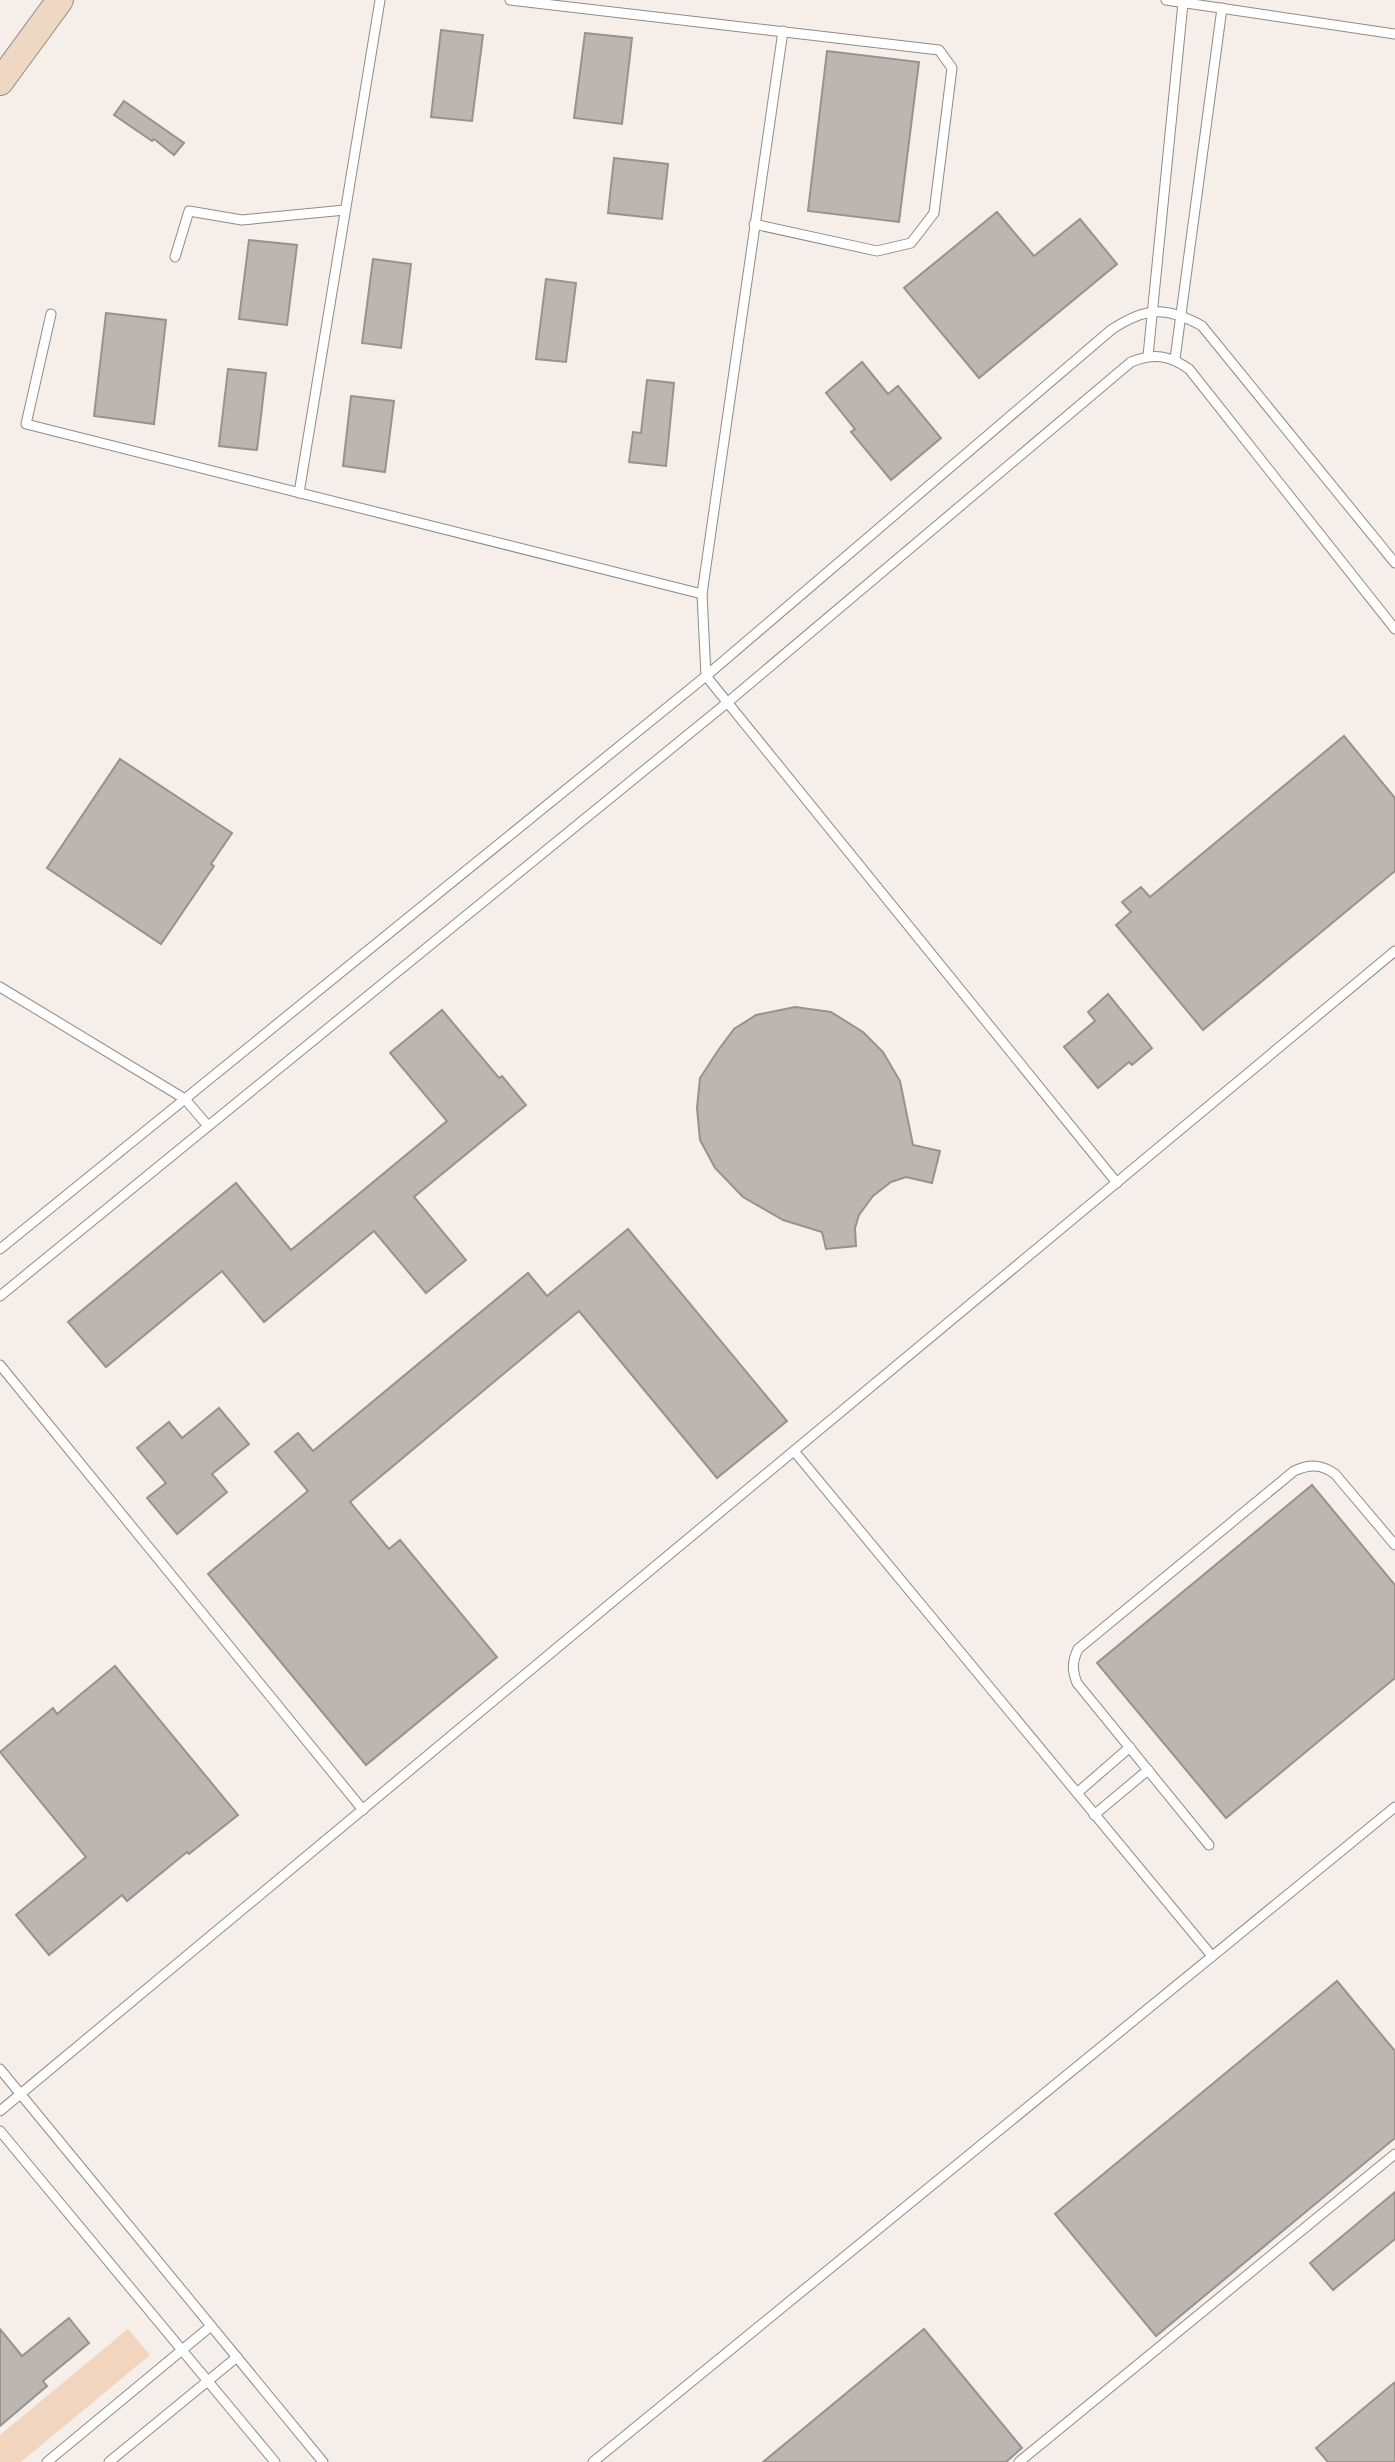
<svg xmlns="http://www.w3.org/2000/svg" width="1395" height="2462" viewBox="0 0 1395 2462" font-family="Mulish,sans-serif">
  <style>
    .green { fill: #f1d5be }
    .building { fill: #bcb5b0; stroke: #98928d; stroke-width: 2 }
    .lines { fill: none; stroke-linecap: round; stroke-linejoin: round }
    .lane-casing { stroke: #918b86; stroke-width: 11 }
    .secondary-casing { stroke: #918b86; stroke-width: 28 }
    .lane { stroke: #fff; stroke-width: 9 }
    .secondary { stroke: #eed8c4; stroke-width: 26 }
  </style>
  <rect width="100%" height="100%" fill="#f5eee9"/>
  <!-- green -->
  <path class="green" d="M 128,2329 L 150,2355 L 21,2462 L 0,2462 L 0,2435 Z"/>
  <!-- building -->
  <g class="building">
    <path d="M 441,30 L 483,35 L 472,121 L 431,117 Z"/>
    <path d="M 585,33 L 632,38 L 622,124 L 574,118 Z"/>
    <path d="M 827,51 L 919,62 L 899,222 L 808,211 Z"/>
    <path d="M 124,101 L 184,143 L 174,155 L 154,139 L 152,141 L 114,115 Z"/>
    <path d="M 614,158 L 668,164 L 662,219 L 608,213 Z"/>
    <path d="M 997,212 L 1034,256 L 1080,219 L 1117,264 L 979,378 L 904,288 Z"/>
    <path d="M 249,240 L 297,245 L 287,325 L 239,319 Z"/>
    <path d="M 373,259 L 411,264 L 401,348 L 362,343 Z"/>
    <path d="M 546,279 L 576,283 L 566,362 L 536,359 Z"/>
    <path d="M 106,313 L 166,320 L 154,424 L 94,416 Z"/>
    <path d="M 862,362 L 888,394 L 898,386 L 941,438 L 891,480 L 851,432 L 855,429 L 826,393 Z"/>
    <path d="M 228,369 L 266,373 L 257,450 L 219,446 Z"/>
    <path d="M 647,380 L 674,383 L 666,466 L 629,462 L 633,432 L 641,433 Z"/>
    <path d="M 351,396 L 394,401 L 385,472 L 343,466 Z"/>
    <path d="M 1344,736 L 1395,798 L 1395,871 L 1203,1030 L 1116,925 L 1131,912 L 1122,902 L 1141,887 L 1150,897 Z"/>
    <path d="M 120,759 L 232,833 L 211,864 L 214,866 L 161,944 L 47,868 Z"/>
    <path d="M 1108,994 L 1152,1048 L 1132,1065 L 1129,1062 L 1098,1088 L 1064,1047 L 1095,1021 L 1088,1012 Z"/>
    <path d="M 795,1007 L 831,1012 L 863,1032 L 883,1052 L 900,1081 L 913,1145 L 940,1151 L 932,1183 L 906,1177 L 891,1182 L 873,1196 L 859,1215 L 855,1228 L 856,1246 L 826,1249 L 822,1232 L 783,1220 L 743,1197 L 715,1168 L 700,1140 L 697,1108 L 700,1078 L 719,1049 L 734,1029 L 756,1015 Z"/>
    <path d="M 442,1010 L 499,1078 L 502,1076 L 526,1105 L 414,1197 L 466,1260 L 426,1293 L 374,1231 L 264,1322 L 222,1271 L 106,1367 L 68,1322 L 236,1183 L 291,1250 L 447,1121 L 390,1053 Z"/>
    <path d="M 628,1229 L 787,1421 L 717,1478 L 579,1311 L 350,1502 L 389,1549 L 400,1540 L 497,1657 L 366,1765 L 208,1574 L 308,1491 L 275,1452 L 298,1433 L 313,1451 L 528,1273 L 547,1296 Z"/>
    <path d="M 219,1408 L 249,1444 L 212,1474 L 227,1492 L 177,1534 L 147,1498 L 166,1483 L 137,1448 L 169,1422 L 182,1438 Z"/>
    <path d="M 1312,1485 L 1395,1585 L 1395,1678 L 1226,1818 L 1097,1663 Z"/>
    <path d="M 115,1666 L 238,1815 L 189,1854 L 187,1852 L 127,1901 L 122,1895 L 49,1955 L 16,1915 L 86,1857 L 0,1752 L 53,1708 L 57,1714 Z"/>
    <path d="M 1337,1981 L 1395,2051 L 1395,2138 L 1156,2336 L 1055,2214 Z"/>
    <path d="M 1395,2192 L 1395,2239 L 1333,2290 L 1310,2263 Z"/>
    <path d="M 69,2318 L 89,2343 L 43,2381 L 47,2386 L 0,2426 L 0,2329 L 22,2356 Z"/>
    <path d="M 924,2329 L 1022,2448 L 1006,2462 L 763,2462 Z"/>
    <path d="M 1395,2382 L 1395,2462 L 1328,2462 L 1316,2448 Z"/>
  </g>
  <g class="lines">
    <defs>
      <g id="lane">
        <path d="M 510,0 L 939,50 L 952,68 L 934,213 L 911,243 L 877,251 L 754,224"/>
        <path d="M 1166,0 L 1395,34"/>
        <path d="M 783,31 L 702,594 L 706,676 L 1117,1183"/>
        <path d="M 175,257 L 189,211 L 242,220 L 345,210"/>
        <path d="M 51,314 L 26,424 L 702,594"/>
        <path d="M 1148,356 L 1183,3"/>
        <path d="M 1175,359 L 1222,8"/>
        <path d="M 299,493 L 380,0"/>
        <path d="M 0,987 L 185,1099 L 208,1126"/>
        <path d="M 0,1249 L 706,676 L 1111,330 C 1145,307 1166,306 1202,326 L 1395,563"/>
        <path d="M 0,1296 L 728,702 L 1131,362 C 1154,353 1169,355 1189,369 L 1395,629"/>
        <path d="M 0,1365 L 363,1810"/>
        <path d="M 794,1451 L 1212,1956"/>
        <path d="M 1077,1793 L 1130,1747"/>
        <path d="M 1094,1815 L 1148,1770"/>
        <path d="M 1209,1845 L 1077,1683 C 1072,1670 1072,1662 1078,1649 L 1294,1471 C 1310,1464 1321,1464 1335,1474 L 1395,1545"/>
        <path d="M 0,2069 L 323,2462"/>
        <path d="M 0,2111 L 1395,951"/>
        <path d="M 0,2131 L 275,2462"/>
        <path d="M 47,2462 L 211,2326"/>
        <path d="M 109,2462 L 237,2357"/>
        <path d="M 593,2462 L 1395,1807"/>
        <path d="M 1019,2462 L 1395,2154"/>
      </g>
      <path id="secondary" d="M 0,82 L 60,0"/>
    </defs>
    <!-- lane casing -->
    <use href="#lane" class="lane-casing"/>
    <!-- secondary casing -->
    <use href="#secondary" class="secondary-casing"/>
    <!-- lane -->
    <use href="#lane" class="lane"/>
    <!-- secondary -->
    <use href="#secondary" class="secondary"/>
  </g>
</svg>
